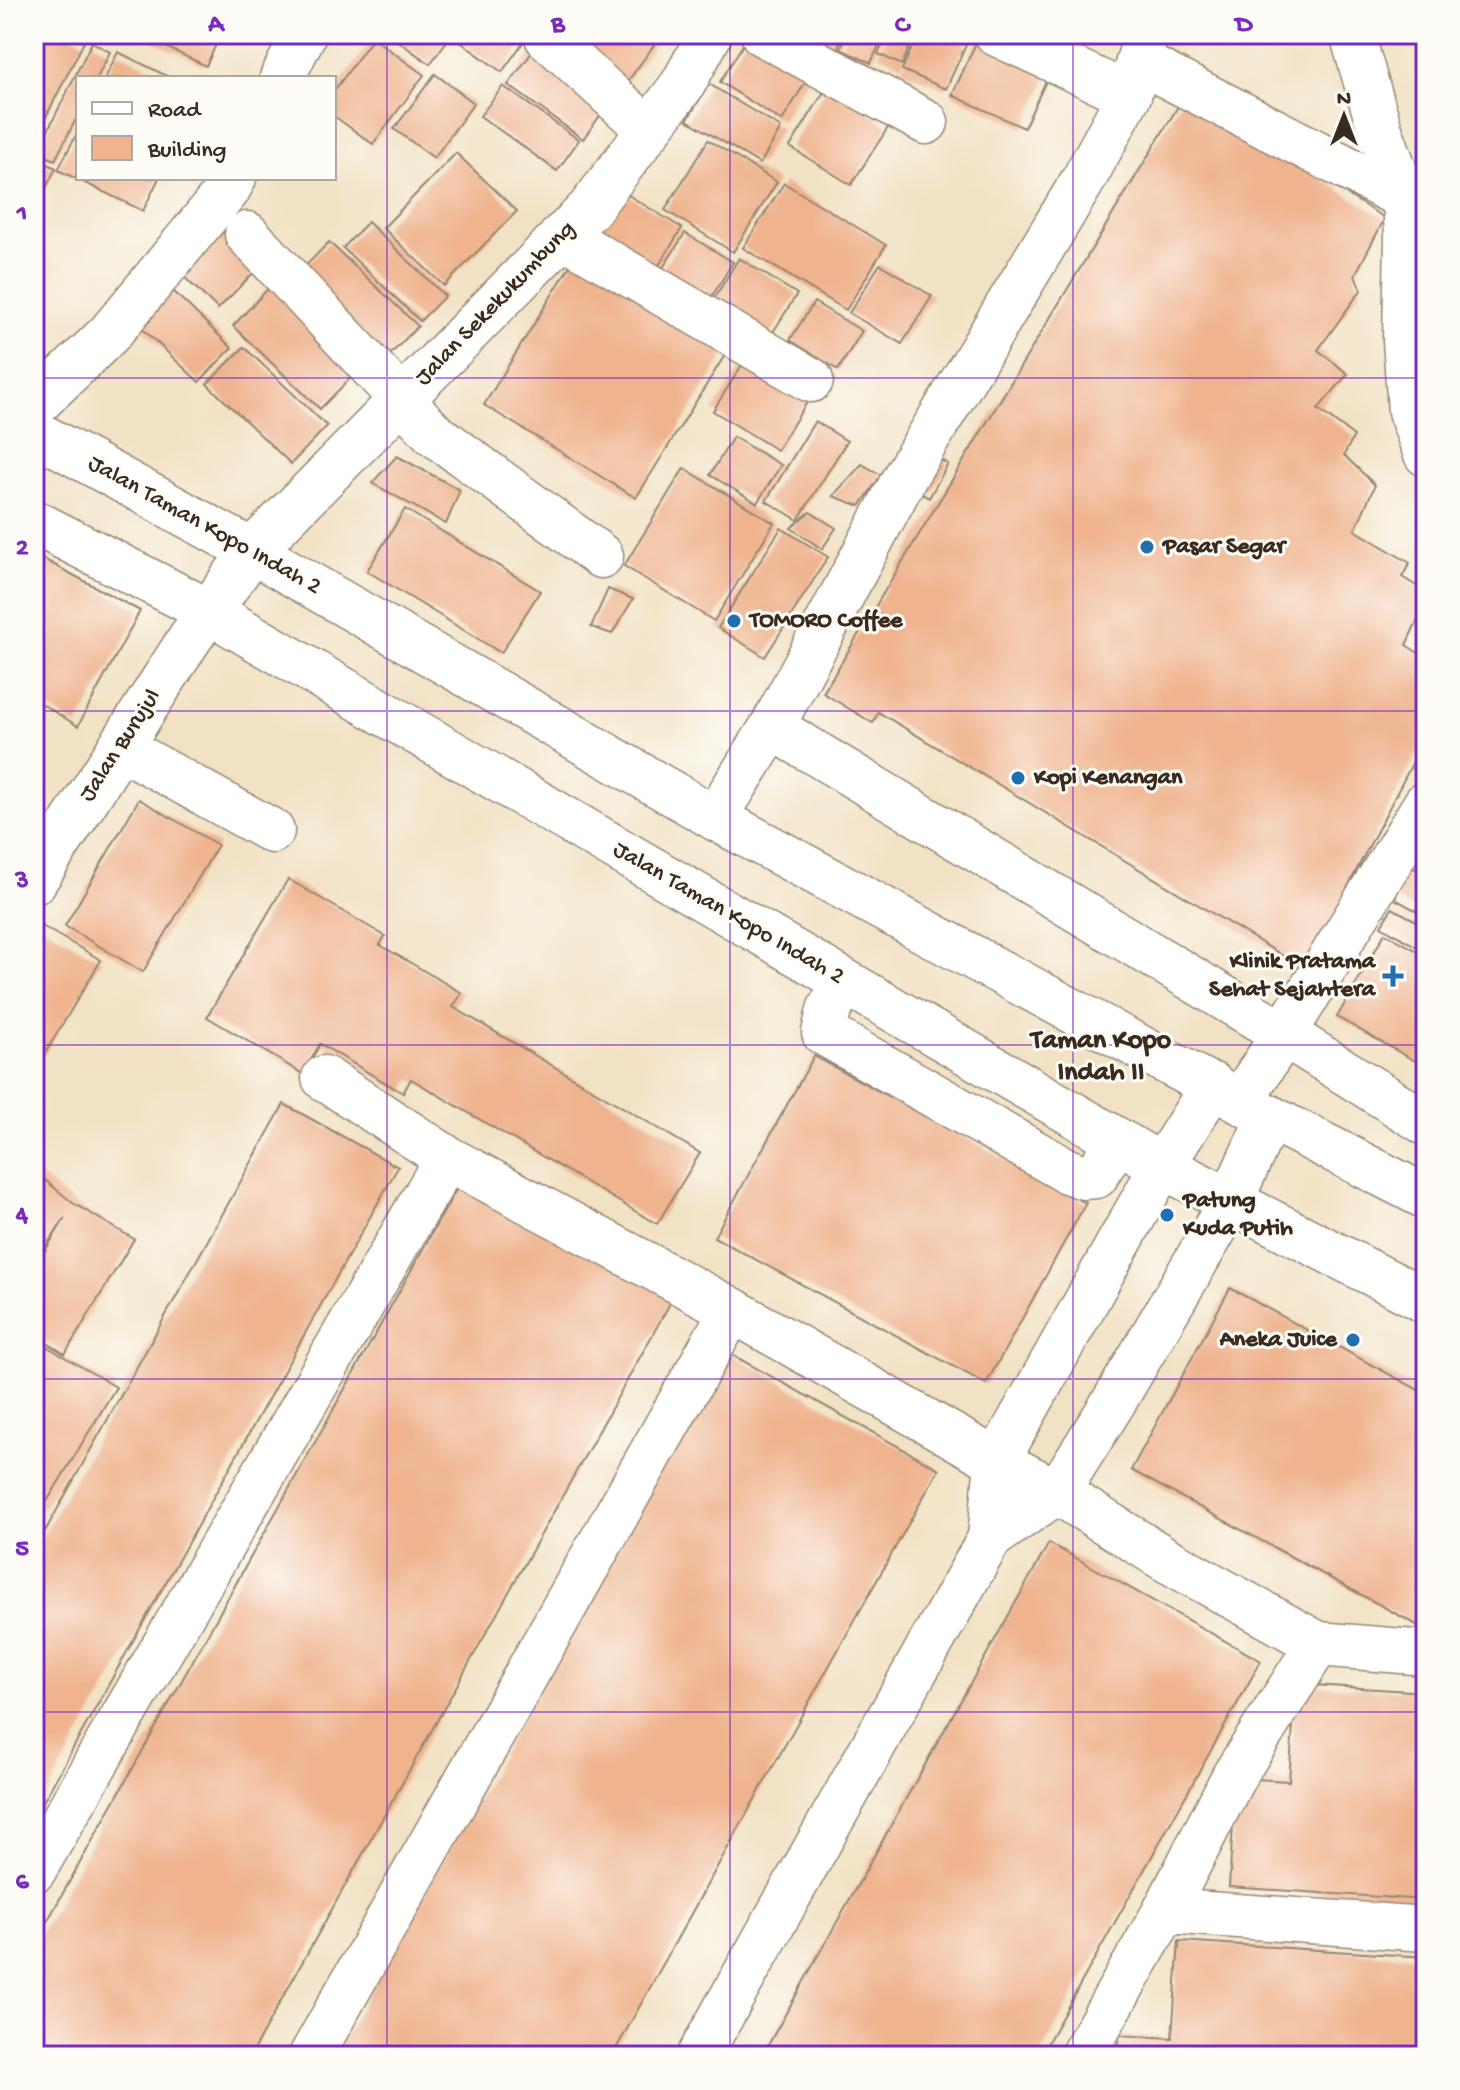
<svg xmlns="http://www.w3.org/2000/svg" width="1460" height="2090" viewBox="0 0 1460 2090" font-family="'Gochi Hand',sans-serif">
  <style>
    .building { fill: #efb38e }
    .lines { fill: none; stroke-linecap: round; stroke-linejoin: round }
    .minor-casing { stroke: #968672; stroke-width: 47 }
    .major-casing { stroke: #968672; stroke-width: 47 }
    .minor { stroke: #fff; stroke-width: 44 }
    .major { stroke: #fff; stroke-width: 44 }
    .grid { fill: none; stroke: #7b2cbf; stroke-width: 2; stroke-opacity: 0.55 }
    .poi-dot { fill: #1f6fb2; stroke: #fdfcf7; stroke-width: 3 }
    .labels { text-anchor: middle; dominant-baseline: central; stroke-width: 6; stroke-linejoin: round; paint-order: stroke }
    .street-label { font-size: 24px; fill: #3b2a1e; stroke: #fdfcf7 }
    .poi-label { font-size: 24px; font-weight: bold; fill: #3b2a1e; stroke: #fdfcf7; text-anchor: start }
    .quarter-label { font-size: 28px; font-weight: bold; fill: #3b2a1e; stroke: #fdfcf7 }
    .neatline { fill: none; stroke: #7b2cbf; stroke-width: 3 }
    .grid-label { font-size: 26px; text-anchor: middle; font-weight: bold; fill: #7b2cbf }
  </style>
  <rect width="100%" height="100%" fill="#fdfcf7"/>
  <filter id="ink" filterUnits="userSpaceOnUse"><feTurbulence type="fractalNoise" baseFrequency=".0125" numOctaves="2"/><feDisplacementMap in="SourceGraphic" scale="16" xChannelSelector="R" yChannelSelector="G"/><feConvolveMatrix kernelMatrix="1 2 1 2 8 2 1 2 1" color-interpolation-filters="sRGB"/></filter>
  <filter id="wash" filterUnits="userSpaceOnUse"><feTurbulence type="fractalNoise" baseFrequency=".006" numOctaves="4" result="noise"/><feDisplacementMap in="SourceGraphic" scale="32" xChannelSelector="R" yChannelSelector="G"/><feGaussianBlur stdDeviation="1.8" result="paint"/><feColorMatrix in="noise" values="0 0 0 0 0 0 0 0 0 0 0 0 0 0 0 0 0 1.4 0 .05"/><feComposite in="paint" operator="in"/></filter>
  <g filter="url(#wash)">
    <rect width="100%" height="100%" fill="#f2e2c5"/>
    <g id="blocks">
      <!-- building -->
      <g class="building">
        <path d="M 43,34 L 69,34 L 84,42 L 34,140 L 34,52 Z"/>
        <path d="M 138,34 L 221,34 L 206,66 Z"/>
        <path d="M 388,34 L 452,34 L 430,64 Z"/>
        <path d="M 464,34 L 529,34 L 502,72 L 459,41 Z"/>
        <path d="M 563,34 L 597,34 L 585,50 Z"/>
        <path d="M 600,34 L 662,34 L 628,81 L 587,52 Z"/>
        <path d="M 799,34 L 844,34 L 836,51 Z"/>
        <path d="M 847,34 L 884,34 L 871,63 L 840,49 Z"/>
        <path d="M 887,34 L 915,34 L 902,65 L 878,54 Z"/>
        <path d="M 918,34 L 971,34 L 946,89 L 902,70 Z"/>
        <path d="M 980,34 L 1053,66 L 1024,128 L 952,95 Z"/>
        <path d="M 1036,34 L 1069,34 L 1061,52 Z"/>
        <path d="M 373,38 L 424,75 L 373,144 L 334,116 L 334,91 Z"/>
        <path d="M 747,38 L 809,76 L 782,121 L 720,82 Z"/>
        <path d="M 92,42 L 110,52 L 97,78 L 78,78 L 78,115 L 55,160 L 37,152 Z"/>
        <path d="M 538,44 L 613,98 L 583,139 L 508,85 Z"/>
        <path d="M 118,52 L 171,78 L 105,78 Z"/>
        <path d="M 435,74 L 474,103 L 434,158 L 394,129 Z"/>
        <path d="M 709,84 L 781,128 L 760,164 L 687,120 Z"/>
        <path d="M 503,86 L 579,140 L 557,171 L 480,116 Z"/>
        <path d="M 827,87 L 889,126 L 851,185 L 790,147 Z"/>
        <path d="M 1185,95 L 1385,218 L 1355,275 L 1361,290 L 1318,350 L 1348,374 L 1318,409 L 1354,436 L 1344,455 L 1375,485 L 1355,530 L 1410,563 L 1402,577 L 1426,592 L 1426,602 L 1406,645 L 1426,658 L 1426,737 L 1305,969 L 878,712 L 873,723 L 823,693 Z"/>
        <path d="M 78,131 L 78,178 L 159,178 L 143,211 L 58,170 Z"/>
        <path d="M 708,140 L 777,182 L 733,252 L 665,210 Z"/>
        <path d="M 456,153 L 517,211 L 444,286 L 383,228 Z"/>
        <path d="M 34,157 L 56,168 L 34,212 Z"/>
        <path d="M 784,183 L 886,245 L 846,310 L 743,248 Z"/>
        <path d="M 615,187 L 682,228 L 650,280 L 584,239 Z"/>
        <path d="M 368,222 L 445,296 L 420,321 L 343,248 Z"/>
        <path d="M 224,231 L 260,266 L 218,309 L 182,275 Z"/>
        <path d="M 685,233 L 733,262 L 704,309 L 656,279 Z"/>
        <path d="M 329,242 L 418,326 L 381,364 L 292,280 Z"/>
        <path d="M 581,248 L 733,342 L 636,498 L 484,405 Z"/>
        <path d="M 739,258 L 797,294 L 770,337 L 712,302 Z"/>
        <path d="M 880,264 L 932,296 L 902,344 L 849,313 Z"/>
        <path d="M 277,279 L 365,363 L 320,409 L 233,326 Z"/>
        <path d="M 169,287 L 232,348 L 199,382 L 135,322 Z"/>
        <path d="M 814,302 L 862,331 L 838,370 L 790,340 Z"/>
        <path d="M 244,347 L 327,426 L 291,464 L 207,384 Z"/>
        <path d="M 750,352 L 814,391 L 777,450 L 713,411 Z"/>
        <path d="M 815,421 L 847,441 L 798,520 L 766,501 Z"/>
        <path d="M 733,437 L 781,465 L 757,503 L 710,475 Z"/>
        <path d="M 930,455 L 948,464 L 929,498 L 910,488 Z"/>
        <path d="M 397,456 L 460,490 L 446,524 L 372,483 Z"/>
        <path d="M 862,464 L 881,475 L 860,506 L 833,496 Z"/>
        <path d="M 684,468 L 774,523 L 714,621 L 624,566 Z"/>
        <path d="M 405,509 L 540,591 L 501,653 L 367,571 Z"/>
        <path d="M 810,512 L 836,528 L 822,549 L 791,528 Z"/>
        <path d="M 781,528 L 828,557 L 765,657 L 718,628 Z"/>
        <path d="M 34,554 L 140,611 L 78,726 L 34,699 Z"/>
        <path d="M 608,589 L 633,599 L 612,634 L 591,627 Z"/>
        <path d="M 139,799 L 218,845 L 143,972 L 65,926 Z"/>
        <path d="M 1408,865 L 1426,875 L 1426,916 L 1395,899 Z"/>
        <path d="M 288,879 L 385,936 L 380,945 L 462,993 L 453,1007 L 700,1153 L 657,1224 L 411,1079 L 403,1093 L 320,1044 L 303,1074 L 207,1017 Z"/>
        <path d="M 1392,908 L 1426,926 L 1426,952 L 1381,926 Z"/>
        <path d="M 42,926 L 101,960 L 34,1072 L 34,939 Z"/>
        <path d="M 1385,933 L 1426,956 L 1426,1067 L 1337,1017 Z"/>
        <path d="M 814,1056 L 1086,1203 L 986,1384 L 714,1237 Z"/>
        <path d="M 284,1104 L 398,1167 L 34,1818 L 34,1551 Z"/>
        <path d="M 34,1171 L 73,1203 L 134,1239 L 65,1354 L 34,1335 L 34,1269 L 65,1218 L 34,1263 Z"/>
        <path d="M 466,1172 L 678,1289 L 250,2056 L 34,2056 L 34,1945 Z"/>
        <path d="M 1230,1288 L 1426,1394 L 1426,1630 L 1131,1470 Z"/>
        <path d="M 34,1339 L 116,1387 L 34,1523 L 42,1528 L 34,1541 Z"/>
        <path d="M 727,1352 L 939,1469 L 712,1876 L 612,2056 L 334,2056 Z"/>
        <path d="M 1049,1543 L 1261,1661 L 1062,2017 L 1040,2056 L 762,2056 Z"/>
        <path d="M 1296,1684 L 1426,1692 L 1426,1900 L 1229,1887 L 1236,1778 L 1289,1781 Z"/>
        <path d="M 1179,1941 L 1426,1957 L 1426,2056 L 1118,2056 L 1119,2035 L 1172,2038 Z"/>
      </g>
    </g>
  </g>
  <g filter="url(#ink)">
    <use href="#blocks" fill-opacity="0" stroke="#968672" stroke-width="2"/>
    <g class="lines">
      <defs>
        <g id="minor">
          <path d="M 763,34 L 926,122"/>
          <path d="M 997,34 L 1129,95"/>
          <path d="M 1352,34 L 1380,130 L 1405,198 L 1407,237 L 1405,340 L 1410,411 L 1426,454"/>
          <path d="M 547,37 L 649,130"/>
          <path d="M 1138,61 L 1405,198"/>
          <path d="M 282,78 L 304,34"/>
          <path d="M 247,234 L 433,433 L 601,556"/>
          <path d="M 562,235 L 811,380"/>
          <path d="M 34,406 L 109,334 L 227,191 L 234,178"/>
          <path d="M 772,727 L 1284,1034 L 1240,1101"/>
          <path d="M 120,747 L 272,831"/>
          <path d="M 1426,803 L 1284,1034 L 1426,1123"/>
          <path d="M 715,818 L 772,727 L 906,475 L 1085,177 L 1129,95 L 1146,34"/>
          <path d="M 34,882 L 190,638 L 252,551 L 590,208 L 683,84 L 710,34"/>
          <path d="M 845,982 L 829,1010 L 824,1033 L 1067,1171 L 1084,1177 L 1096,1176 L 1117,1140"/>
          <path d="M 324,1078 L 447,1158 L 732,1310 L 997,1461 L 1057,1492 L 1165,1559 L 1318,1644 L 1426,1653"/>
          <path d="M 990,1538 L 1057,1492 L 1115,1400 L 1230,1203 L 1269,1117"/>
          <path d="M 34,1870 L 447,1158"/>
          <path d="M 1165,1911 L 1426,1929"/>
          <path d="M 311,2056 L 732,1310"/>
          <path d="M 699,2056 L 990,1538 L 997,1461 L 1162,1166 L 1213,1085"/>
          <path d="M 1082,2056 L 1165,1911 L 1234,1776 L 1318,1644"/>
        </g>
        <g id="major">
          <path d="M 34,432 L 252,551 L 715,818 L 1269,1117 L 1426,1197"/>
          <path d="M 34,522 L 210,612 L 1162,1166 L 1426,1301"/>
        </g>
      </defs>
      <!-- minor casing -->
      <use href="#minor" class="minor-casing"/>
      <!-- major casing -->
      <use href="#major" class="major-casing"/>
      <!-- minor -->
      <use href="#minor" class="minor"/>
      <!-- major -->
      <use href="#major" class="major"/>
    </g>
  </g>
  <!-- grid -->
  <path class="grid" d="M 387,34 L 387,2056M 730,34 L 730,2056M 1073,34 L 1073,2056M 34,378 L 1426,378M 34,711 L 1426,711M 34,1045 L 1426,1045M 34,1379 L 1426,1379M 34,1712 L 1426,1712"/>
  <!-- markers -->
  <g class="poi-dot">
    <circle cx="1147" cy="547" r="8"/>
    <circle cx="734" cy="621" r="8"/>
    <circle cx="1018" cy="778" r="8"/>
    <path d="M1389 964h8v8h8v8h-8v8h-8v-8h-8v-8h8z"/>
    <circle cx="1167" cy="1215" r="8"/>
    <circle cx="1353" cy="1340" r="8"/>
  </g>
  <g class="labels">
    <!-- street labels -->
    <g class="street-label">
      <text transform="translate(496 304) rotate(-46)">Jalan Sekekukumbung</text>
      <text transform="translate(204 526) rotate(29)">Jalan Taman Kopo Indah 2</text>
      <text transform="translate(121 746) rotate(-57)">Jalan Burujul</text>
      <text transform="translate(728 914) rotate(30)">Jalan Taman Kopo Indah 2</text>
    </g>
    <!-- poi labels -->
    <g class="poi-label">
      <text x="1163" y="547">Pasar Segar</text>
      <text x="750" y="621">TOMORO Coffee</text>
      <text x="1034" y="778">Kopi Kenangan</text>
      <text x="1375" y="962" text-anchor="end">Klinik Pratama<tspan x="1375" dy="28">Sehat Sejahtera</tspan></text>
      <text x="1183" y="1201">Patung<tspan x="1183" dy="28">Kuda Putih</tspan></text>
      <text x="1337" y="1340" text-anchor="end">Aneka Juice</text>
    </g>
    <!-- quarter labels -->
    <g class="quarter-label">
      <text x="1101" y="1041">Taman Kopo<tspan x="1101" dy="32">Indah II</tspan></text>
    </g>
  </g>
  <!-- margin -->
  <rect width="1460" height="2090" fill="none" stroke="#fdfcf7" stroke-width="88"/>
  <!-- legend -->
  <rect x="76" y="76" width="260" height="104" fill="#fdfcf7" stroke="#afa8a0" stroke-width="2"/>
  <rect x="92" y="102" width="40" height="12" fill="#ffffff" stroke="#afa8a0" stroke-width="2"/>
  <text x="148" y="116" font-size="24" fill="#3b2a1e">Road</text>
  <rect x="92" y="136" width="40" height="24" fill="#efb38e" stroke="#afa8a0" stroke-width="2"/>
  <text x="148" y="156" font-size="24" fill="#3b2a1e">Building</text>
  <!-- north arrow -->
  <g transform="translate(1344 116)" stroke="#fdfcf7" stroke-width="6" paint-order="stroke">
  <path d="M0-6L14 30L0 20L-14 30Z" fill="#3b2a1e"/>
  <text y="-12" font-size="22" font-weight="bold" text-anchor="middle" fill="#3b2a1e">N</text>
  </g>
  <rect x="44" y="44" width="1372" height="2002" class="neatline"/>
  <g class="grid-label">
    <text x="216" y="31">A</text>
    <text x="558" y="31">B</text>
    <text x="902" y="31">C</text>
    <text x="1244" y="31">D</text>
    <text x="22" y="220">1</text>
    <text x="22" y="554">2</text>
    <text x="22" y="887">3</text>
    <text x="22" y="1221">4</text>
    <text x="22" y="1555">5</text>
    <text x="22" y="1888">6</text>
  </g>
</svg>
